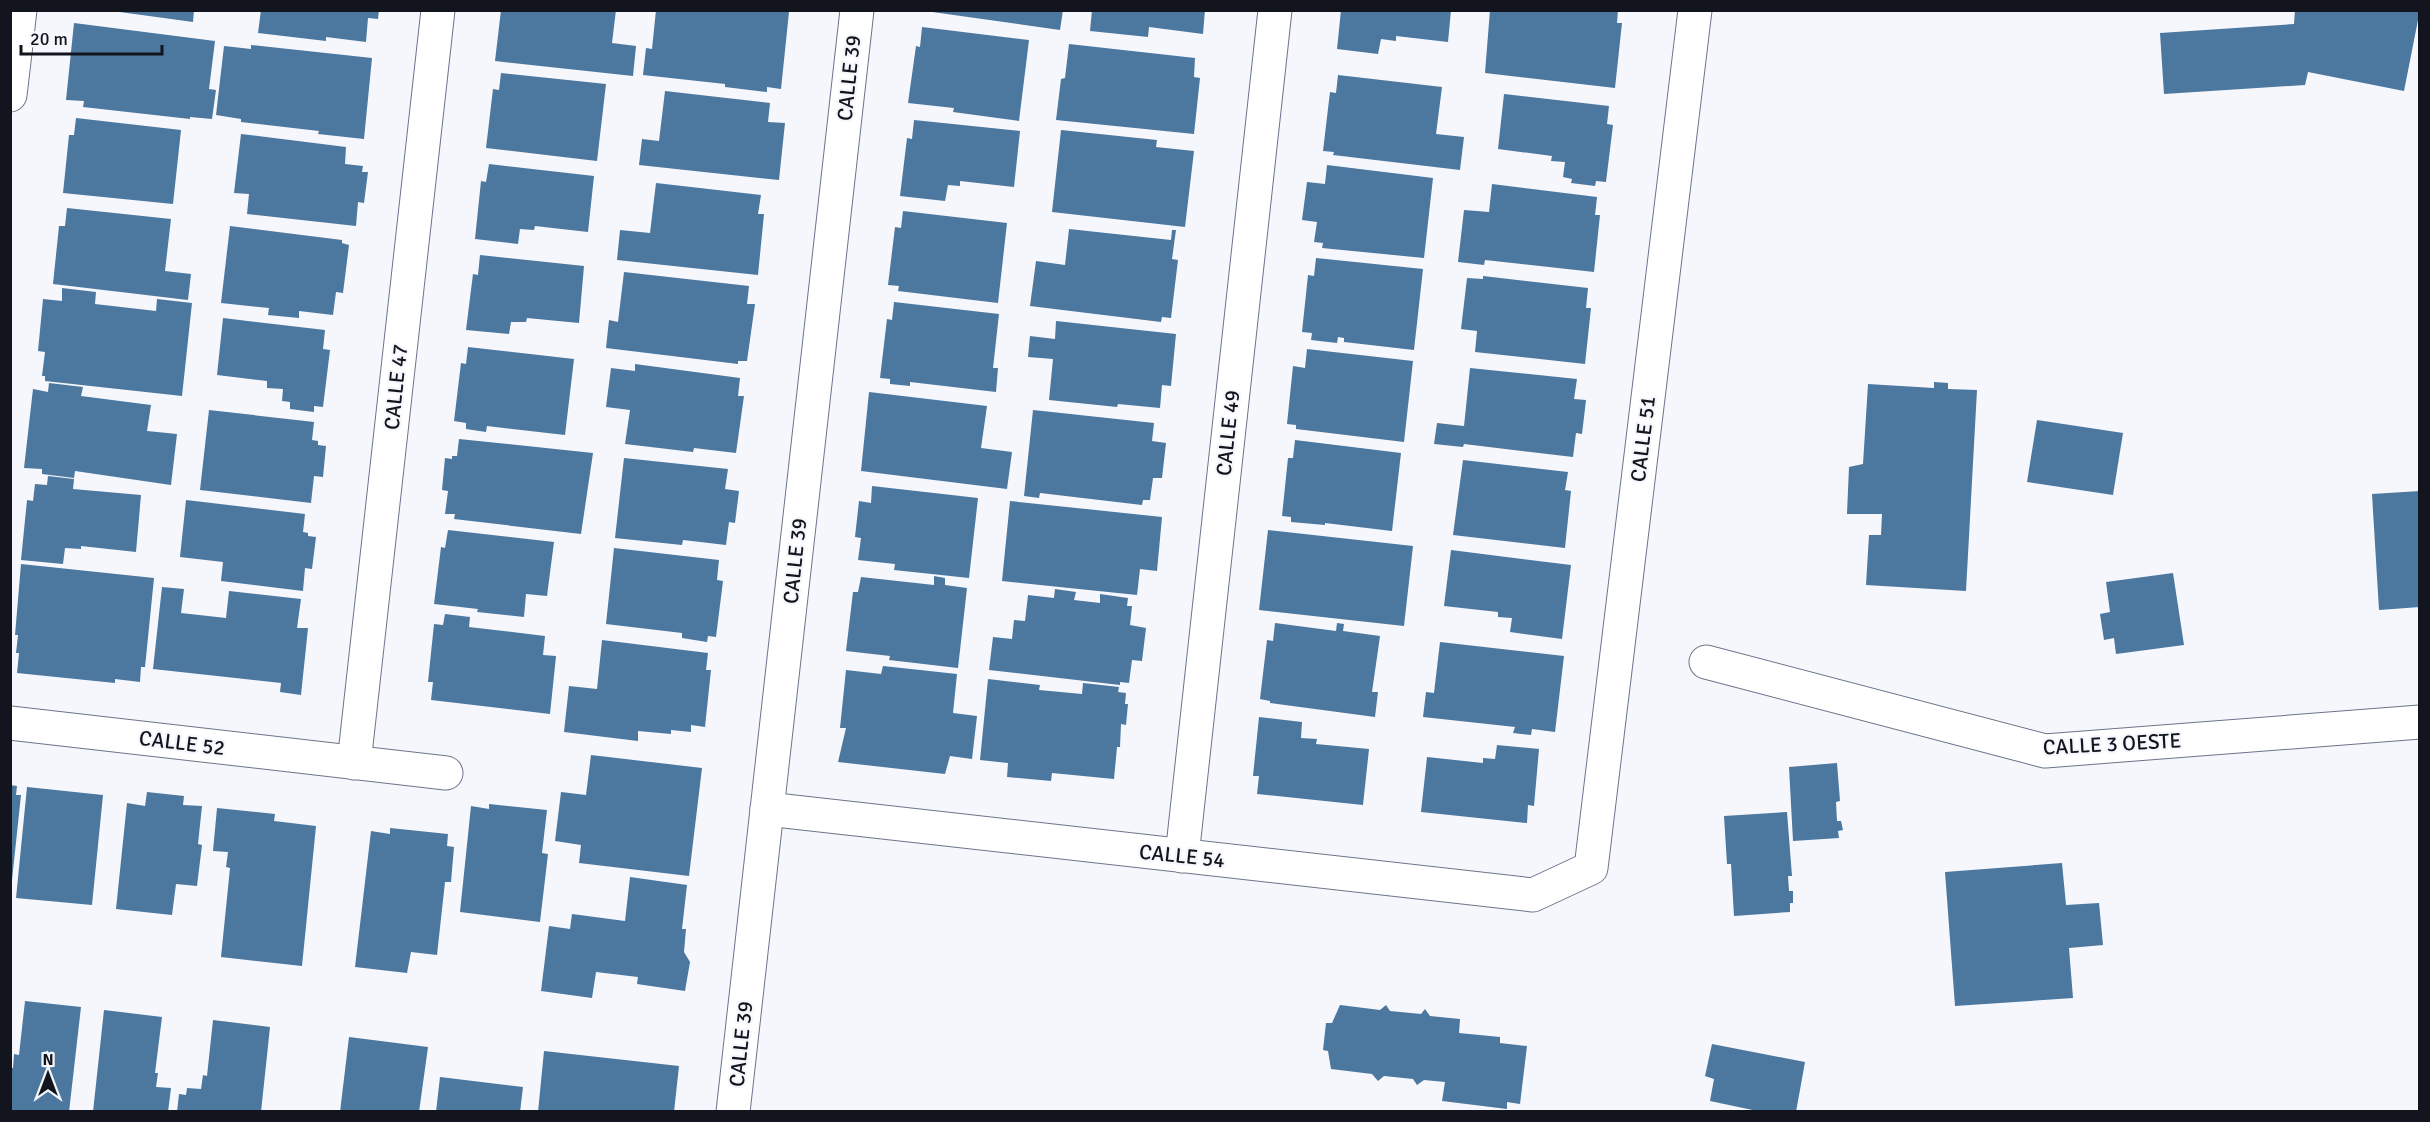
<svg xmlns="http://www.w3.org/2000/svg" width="2430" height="1122" viewBox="0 0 2430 1122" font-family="Signika,sans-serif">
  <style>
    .building { fill: #4c779e }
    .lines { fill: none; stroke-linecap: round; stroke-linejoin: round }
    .minor-casing { stroke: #6b748a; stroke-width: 35 }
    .minor { stroke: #fff; stroke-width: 33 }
    .labels { text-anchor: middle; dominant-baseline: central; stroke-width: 4.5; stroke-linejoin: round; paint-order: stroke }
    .street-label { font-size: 21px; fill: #12151e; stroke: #f5f7fd }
  </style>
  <rect width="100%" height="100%" fill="#f5f7fd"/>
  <!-- building -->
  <g class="building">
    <path d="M 105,10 L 194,10 L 193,22 Z"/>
    <path d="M 261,10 L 379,10 L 378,19 L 368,18 L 366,42 L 326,37 L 326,41 L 258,33 Z"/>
    <path d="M 501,10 L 616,10 L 612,43 L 636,46 L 633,76 L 495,61 Z"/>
    <path d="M 656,10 L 789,12 L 781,89 L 767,87 L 767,92 L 725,87 L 725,84 L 643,75 L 646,48 L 652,49 Z"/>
    <path d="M 918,10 L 1063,10 L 1060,30 Z"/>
    <path d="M 1092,10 L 1205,10 L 1203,34 L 1149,27 L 1148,37 L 1090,31 Z"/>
    <path d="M 1341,10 L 1451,10 L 1448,42 L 1396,36 L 1396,41 L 1381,39 L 1378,54 L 1337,49 Z"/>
    <path d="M 1490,10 L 1618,10 L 1617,23 L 1622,23 L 1615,88 L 1485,73 Z"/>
    <path d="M 2295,10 L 2420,10 L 2404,91 L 2308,72 L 2305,85 L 2164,94 L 2160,33 L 2294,24 Z"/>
    <path d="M 74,23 L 215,41 L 209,89 L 216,90 L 212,119 L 190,117 L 190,119 L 83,107 L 84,101 L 66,100 Z"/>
    <path d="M 922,27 L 1029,40 L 1019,121 L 953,112 L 954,108 L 908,103 L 916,46 L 920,47 Z"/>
    <path d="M 1069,44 L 1195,58 L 1194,77 L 1200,78 L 1194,134 L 1056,120 L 1061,79 L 1065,78 Z"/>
    <path d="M 251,45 L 372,58 L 364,139 L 318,134 L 319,131 L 241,122 L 241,119 L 216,115 L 224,46 L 251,49 Z"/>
    <path d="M 501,73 L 606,84 L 597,161 L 486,148 L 493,89 L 499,90 Z"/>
    <path d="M 1338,75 L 1442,87 L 1436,134 L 1464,137 L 1460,170 L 1333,155 L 1334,152 L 1323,151 L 1330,92 L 1336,93 Z"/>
    <path d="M 665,91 L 770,103 L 768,122 L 785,123 L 779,180 L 639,165 L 642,139 L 659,141 Z"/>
    <path d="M 1504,94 L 1609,106 L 1607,124 L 1613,125 L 1606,182 L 1596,181 L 1595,186 L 1571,183 L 1572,179 L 1563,177 L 1565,162 L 1551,161 L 1552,156 L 1498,149 Z"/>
    <path d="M 76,118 L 181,130 L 173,204 L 63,193 L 69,135 L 74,135 Z"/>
    <path d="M 914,120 L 1020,131 L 1014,187 L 960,181 L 960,186 L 948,185 L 945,201 L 900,196 L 907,138 L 912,139 Z"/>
    <path d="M 1061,130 L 1157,140 L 1156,147 L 1194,151 L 1185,227 L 1052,212 Z"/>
    <path d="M 241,134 L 346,147 L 345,164 L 363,166 L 362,172 L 368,172 L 364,203 L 358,202 L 356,226 L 247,214 L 249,194 L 234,193 Z"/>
    <path d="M 489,164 L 594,176 L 588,232 L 535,226 L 534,230 L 520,229 L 518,244 L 475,239 L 481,181 L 486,182 Z"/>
    <path d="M 1327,165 L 1433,178 L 1424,258 L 1322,248 L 1323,243 L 1314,242 L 1317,222 L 1302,220 L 1307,182 L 1325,184 Z"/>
    <path d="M 656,183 L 761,195 L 758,214 L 764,214 L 758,275 L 617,260 L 620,230 L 650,233 Z"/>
    <path d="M 1492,184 L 1597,197 L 1595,215 L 1600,215 L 1594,272 L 1485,260 L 1484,265 L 1458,262 L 1464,210 L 1489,212 Z"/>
    <path d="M 67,208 L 171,219 L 165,271 L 191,274 L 188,300 L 53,284 L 59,226 L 65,226 Z"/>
    <path d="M 903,211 L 1007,223 L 998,303 L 898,291 L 899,286 L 888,285 L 895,227 L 901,228 Z"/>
    <path d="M 230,226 L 342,240 L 342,243 L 349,245 L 343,293 L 336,292 L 333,315 L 299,311 L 299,318 L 268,315 L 269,308 L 221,303 Z"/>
    <path d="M 1069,229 L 1171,240 L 1172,230 L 1176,230 L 1172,259 L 1178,260 L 1171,318 L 1162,317 L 1161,322 L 1030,306 L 1036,261 L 1065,265 Z"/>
    <path d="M 480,255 L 584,266 L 579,323 L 527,318 L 526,322 L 511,322 L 509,334 L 466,330 L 473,274 L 478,275 Z"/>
    <path d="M 1316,258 L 1423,269 L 1414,350 L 1344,342 L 1344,338 L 1338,337 L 1337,343 L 1311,340 L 1312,333 L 1302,332 L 1308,275 L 1314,276 Z"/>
    <path d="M 624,272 L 749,286 L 747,304 L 755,304 L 747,361 L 738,361 L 738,364 L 606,348 L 609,320 L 618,322 Z"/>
    <path d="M 1483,276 L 1588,288 L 1586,308 L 1591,308 L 1585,364 L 1475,352 L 1477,331 L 1461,329 L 1467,278 L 1483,279 Z"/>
    <path d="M 62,288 L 96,292 L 95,304 L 156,311 L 157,299 L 192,303 L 182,396 L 45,381 L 45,376 L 42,376 L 45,352 L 38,351 L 43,299 L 62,301 Z"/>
    <path d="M 894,302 L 999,314 L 993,368 L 998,368 L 996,392 L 910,382 L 910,386 L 890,384 L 890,379 L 880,378 L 887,319 L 892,320 Z"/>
    <path d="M 223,318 L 325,330 L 323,349 L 330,350 L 323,407 L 314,406 L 314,412 L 290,409 L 290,402 L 282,401 L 283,389 L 267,388 L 267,381 L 217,375 Z"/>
    <path d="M 1056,321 L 1176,334 L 1171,386 L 1162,385 L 1160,408 L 1118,404 L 1117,407 L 1049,400 L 1053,359 L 1028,357 L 1030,336 L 1055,339 Z"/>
    <path d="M 468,347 L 574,359 L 565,435 L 487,426 L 486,432 L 466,429 L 466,423 L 454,421 L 461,363 L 466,364 Z"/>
    <path d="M 1307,349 L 1413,361 L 1404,442 L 1296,429 L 1296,425 L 1287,424 L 1293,366 L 1305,368 Z"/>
    <path d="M 635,364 L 740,378 L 738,396 L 744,396 L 736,453 L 694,448 L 693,452 L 625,444 L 630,410 L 606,407 L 611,368 L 635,371 Z"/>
    <path d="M 1470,368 L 1577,379 L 1574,399 L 1586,400 L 1582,434 L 1576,433 L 1573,457 L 1464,444 L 1463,447 L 1434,444 L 1437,423 L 1464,426 Z"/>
    <path d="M 1934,382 L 1948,383 L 1948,389 L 1977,390 L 1966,591 L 1866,585 L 1869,535 L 1881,535 L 1882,514 L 1847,514 L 1849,467 L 1863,464 L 1868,384 L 1934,388 Z"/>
    <path d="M 49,383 L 83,387 L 81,396 L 151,405 L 147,431 L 177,434 L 171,485 L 75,471 L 74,478 L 42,474 L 42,469 L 24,468 L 33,389 L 48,392 Z"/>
    <path d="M 869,392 L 987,406 L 981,448 L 1012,452 L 1007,489 L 861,471 Z"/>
    <path d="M 209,410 L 314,422 L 312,440 L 318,441 L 318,445 L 326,446 L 323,477 L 314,476 L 311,503 L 200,490 Z"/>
    <path d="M 1033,410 L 1154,423 L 1152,441 L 1166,443 L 1162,478 L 1153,478 L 1150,500 L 1143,500 L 1142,505 L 1040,493 L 1039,498 L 1024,496 Z"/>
    <path d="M 2037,420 L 2123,433 L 2113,495 L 2027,482 Z"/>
    <path d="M 459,439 L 593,453 L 581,534 L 454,519 L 455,514 L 445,514 L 448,491 L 442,490 L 445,458 L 452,459 L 452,456 L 457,456 Z"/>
    <path d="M 1295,440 L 1401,453 L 1392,531 L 1325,523 L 1325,525 L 1291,522 L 1291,517 L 1282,516 L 1288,458 L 1293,458 Z"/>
    <path d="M 624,458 L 728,469 L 725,489 L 739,491 L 735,523 L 729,522 L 726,545 L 683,540 L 682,545 L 615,538 Z"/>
    <path d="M 1463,460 L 1568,472 L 1565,490 L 1571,491 L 1565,548 L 1453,535 Z"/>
    <path d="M 48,476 L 74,479 L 73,489 L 141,495 L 136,552 L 81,546 L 81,549 L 65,548 L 63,564 L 21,560 L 27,500 L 33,501 L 35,484 L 47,485 Z"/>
    <path d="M 872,486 L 978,498 L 969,578 L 894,570 L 895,564 L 858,560 L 861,538 L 855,537 L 859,501 L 871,503 Z"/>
    <path d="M 2420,491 L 2420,607 L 2379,610 L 2372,494 Z"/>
    <path d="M 186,500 L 305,514 L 303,532 L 308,533 L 308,536 L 316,537 L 312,569 L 305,568 L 303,591 L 221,581 L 223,562 L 180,557 Z"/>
    <path d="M 1010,501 L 1162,517 L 1157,571 L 1140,569 L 1137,595 L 1002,581 Z"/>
    <path d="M 448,530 L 554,542 L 547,596 L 526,594 L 524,617 L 477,612 L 478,609 L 434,604 L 441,547 L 445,548 Z"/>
    <path d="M 1268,530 L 1413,546 L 1404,626 L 1259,610 Z"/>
    <path d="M 614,548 L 719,560 L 717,580 L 723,581 L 716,637 L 708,636 L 707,642 L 682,638 L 682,633 L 606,624 Z"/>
    <path d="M 1451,550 L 1571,565 L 1562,639 L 1510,632 L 1512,618 L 1498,617 L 1498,612 L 1444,606 Z"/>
    <path d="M 21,564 L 154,578 L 145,667 L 141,667 L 140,682 L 115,679 L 115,683 L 17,673 L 19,653 L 16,653 L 18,635 L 15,635 Z"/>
    <path d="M 2173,573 L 2184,645 L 2116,654 L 2114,638 L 2104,640 L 2100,614 L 2110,612 L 2106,582 Z"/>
    <path d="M 934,576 L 945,578 L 945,585 L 967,588 L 958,668 L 889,660 L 890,656 L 846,651 L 853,592 L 858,592 L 861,577 L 934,585 Z"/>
    <path d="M 162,587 L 184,589 L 181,613 L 226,618 L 229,591 L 301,599 L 297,628 L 308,628 L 301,695 L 280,692 L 281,683 L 153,669 Z"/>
    <path d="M 1055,589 L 1076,592 L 1074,600 L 1100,603 L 1100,594 L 1128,598 L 1127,606 L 1132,606 L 1130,625 L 1146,628 L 1142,661 L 1132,660 L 1129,683 L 1120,682 L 1120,685 L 989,670 L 993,637 L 1012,639 L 1014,620 L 1025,621 L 1028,595 L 1054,598 Z"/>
    <path d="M 445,614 L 470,617 L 469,627 L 545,636 L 543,655 L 556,656 L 550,714 L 431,700 L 433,682 L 428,682 L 434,624 L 443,625 Z"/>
    <path d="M 1275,623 L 1336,631 L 1337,623 L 1344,624 L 1343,631 L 1380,636 L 1372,692 L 1378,692 L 1375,717 L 1270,703 L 1270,701 L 1260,699 L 1267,640 L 1273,641 Z"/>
    <path d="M 602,640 L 708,653 L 706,670 L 711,670 L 705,727 L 691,725 L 691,732 L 671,730 L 671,734 L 638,731 L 638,741 L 564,732 L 569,686 L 597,689 Z"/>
    <path d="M 1440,642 L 1564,656 L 1555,732 L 1532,729 L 1531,735 L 1513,733 L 1515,727 L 1423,717 L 1426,692 L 1434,693 Z"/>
    <path d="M 883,666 L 957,674 L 953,713 L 977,716 L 972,759 L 950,756 L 945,774 L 838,762 L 846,728 L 840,728 L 846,670 L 881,674 Z"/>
    <path d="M 988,679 L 1040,685 L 1039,690 L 1082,694 L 1083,683 L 1119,687 L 1118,692 L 1126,693 L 1125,704 L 1128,704 L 1126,725 L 1121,724 L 1120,747 L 1117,747 L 1114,779 L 1052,773 L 1051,781 L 1007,777 L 1008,763 L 980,760 Z"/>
    <path d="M 1259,717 L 1302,722 L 1301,738 L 1317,739 L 1316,744 L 1369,749 L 1363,805 L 1257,794 L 1259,776 L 1253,776 Z"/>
    <path d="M 1497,745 L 1539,749 L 1534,806 L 1528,805 L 1527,823 L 1421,812 L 1427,757 L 1483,763 L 1483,758 L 1495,759 Z"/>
    <path d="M 591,755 L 702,768 L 689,876 L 579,863 L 581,845 L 555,841 L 561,792 L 586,795 Z"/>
    <path d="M 1837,763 L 1840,801 L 1836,802 L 1837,821 L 1841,821 L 1843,830 L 1838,831 L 1839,838 L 1793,841 L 1789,767 Z"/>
    <path d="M 10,785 L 17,786 L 16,795 L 21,795 L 12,880 Z"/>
    <path d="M 27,787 L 103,795 L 92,905 L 16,898 Z"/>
    <path d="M 147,792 L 184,796 L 183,805 L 202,806 L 198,844 L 202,845 L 197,886 L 176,884 L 172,915 L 116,909 L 127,803 L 145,806 Z"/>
    <path d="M 489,804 L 547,810 L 542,853 L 548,854 L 540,922 L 460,912 L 471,806 L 489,809 Z"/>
    <path d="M 217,808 L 275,814 L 274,821 L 316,826 L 302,966 L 221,957 L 230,868 L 226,867 L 228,852 L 213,851 Z"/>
    <path d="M 1787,812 L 1792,876 L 1788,876 L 1789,891 L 1793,891 L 1793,903 L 1790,903 L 1790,912 L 1734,916 L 1731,864 L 1727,864 L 1724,816 Z"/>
    <path d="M 390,828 L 448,834 L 447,846 L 454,847 L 451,882 L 445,882 L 437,955 L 411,952 L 407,973 L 355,967 L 371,831 L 390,834 Z"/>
    <path d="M 2062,863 L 2066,905 L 2099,903 L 2103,945 L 2069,948 L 2073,998 L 1955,1006 L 1945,872 Z"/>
    <path d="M 630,877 L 687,885 L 682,929 L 686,929 L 684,952 L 690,962 L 685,991 L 637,984 L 638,977 L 596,972 L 592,998 L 541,991 L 549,926 L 570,929 L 572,914 L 625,921 Z"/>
    <path d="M 25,1001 L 81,1007 L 69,1112 L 10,1111 L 10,1068 L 13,1068 L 14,1054 L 19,1055 Z"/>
    <path d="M 1340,1005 L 1380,1010 L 1386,1005 L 1390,1011 L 1421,1014 L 1425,1009 L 1430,1016 L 1460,1019 L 1459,1033 L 1500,1037 L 1500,1043 L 1527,1046 L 1520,1104 L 1507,1102 L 1507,1109 L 1442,1101 L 1445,1082 L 1424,1080 L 1417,1085 L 1413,1079 L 1384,1076 L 1378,1081 L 1372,1074 L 1331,1069 L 1328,1051 L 1323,1050 L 1326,1023 L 1332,1023 Z"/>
    <path d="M 104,1010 L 162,1017 L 155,1073 L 158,1073 L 156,1087 L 171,1088 L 168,1112 L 93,1112 Z"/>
    <path d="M 213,1020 L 270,1027 L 261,1112 L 177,1112 L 179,1094 L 186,1095 L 187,1088 L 201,1089 L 203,1075 L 207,1076 Z"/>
    <path d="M 349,1037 L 428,1047 L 419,1112 L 340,1112 Z"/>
    <path d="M 1712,1044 L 1805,1062 L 1796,1112 L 1762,1112 L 1710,1101 L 1714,1079 L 1705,1076 Z"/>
    <path d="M 544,1051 L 679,1066 L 674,1112 L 538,1112 Z"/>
    <path d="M 440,1077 L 523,1087 L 520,1112 L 436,1112 Z"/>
  </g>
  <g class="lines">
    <defs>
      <g id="minor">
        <path d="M 10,95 L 20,10"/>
        <path d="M 1706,662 L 2045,751 L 2420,722"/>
        <path d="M 10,723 L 446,773"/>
        <path d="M 354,763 L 438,10"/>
        <path d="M 767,809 L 1533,895 L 1591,868 L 1695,10"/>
        <path d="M 1182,856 L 1275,10"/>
        <path d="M 733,1112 L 857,10"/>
      </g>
    </defs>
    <!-- minor casing -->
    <use href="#minor" class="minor-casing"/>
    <!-- minor -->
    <use href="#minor" class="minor"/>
  </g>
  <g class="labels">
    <!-- street labels -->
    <g class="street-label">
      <text transform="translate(849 78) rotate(-84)">CALLE 39</text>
      <text transform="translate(396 387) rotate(-84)">CALLE 47</text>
      <text transform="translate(1228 433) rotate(-84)">CALLE 49</text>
      <text transform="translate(1643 439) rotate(-83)">CALLE 51</text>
      <text transform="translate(795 561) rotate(-84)">CALLE 39</text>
      <text transform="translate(182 743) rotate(7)">CALLE 52</text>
      <text transform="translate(2112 744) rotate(-3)">CALLE 3 OESTE</text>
      <text transform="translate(1182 856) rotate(6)">CALLE 54</text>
      <text transform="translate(741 1044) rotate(-84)">CALLE 39</text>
    </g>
  </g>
  <!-- border -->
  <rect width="2430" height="1122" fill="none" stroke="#12151e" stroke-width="24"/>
  <!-- north arrow -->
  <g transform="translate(48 1074)" stroke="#f5f7fd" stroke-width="4.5" paint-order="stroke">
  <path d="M0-4.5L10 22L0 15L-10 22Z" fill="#12151e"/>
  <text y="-9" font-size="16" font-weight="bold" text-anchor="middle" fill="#12151e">N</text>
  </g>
  <!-- scale -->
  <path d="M21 45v9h141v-9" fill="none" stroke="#12151e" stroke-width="3"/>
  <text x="30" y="45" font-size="18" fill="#12151e" stroke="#f5f7fd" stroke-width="4.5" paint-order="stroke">20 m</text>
</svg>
